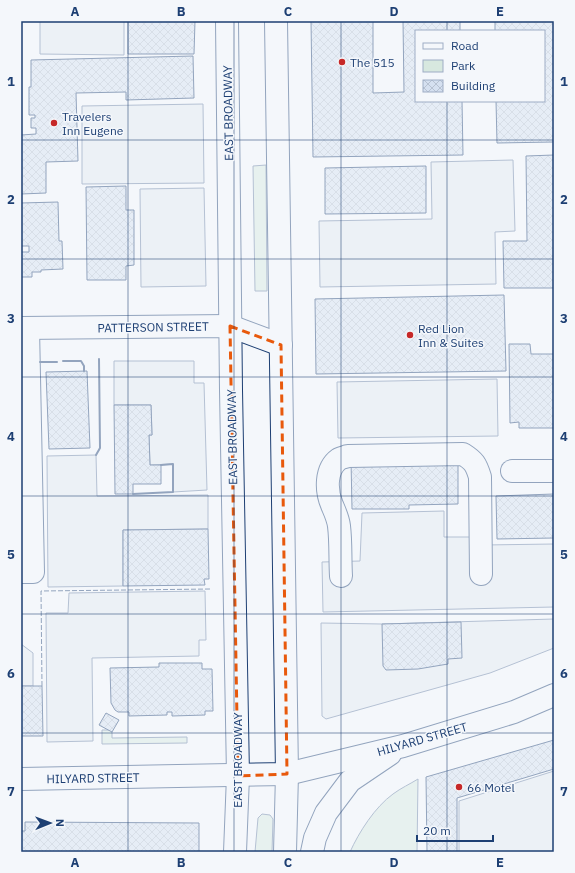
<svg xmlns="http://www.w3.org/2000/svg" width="575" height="873" viewBox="0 0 575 873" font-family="'IBM Plex Sans',sans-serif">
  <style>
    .green { fill: #d7e8df; stroke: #687fa3 }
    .parking { fill: #e3e8f0; stroke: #687fa3 }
    .building { fill: url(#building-cross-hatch); stroke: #1d3f73 }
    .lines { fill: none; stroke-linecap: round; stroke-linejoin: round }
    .minor-casing { stroke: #1d3f73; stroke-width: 24 }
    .major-casing { stroke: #1d3f73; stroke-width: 24 }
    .minor { stroke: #f4f7fb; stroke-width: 22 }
    .major { stroke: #f4f7fb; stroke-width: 22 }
    .fence { stroke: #1d3f73; stroke-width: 1; stroke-dasharray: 5 2; stroke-linecap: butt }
    .wall { stroke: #1d3f73; stroke-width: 2 }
    .marked { fill: none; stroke: #e8590c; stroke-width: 3; stroke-dasharray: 8 5; stroke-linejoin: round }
    .grid { fill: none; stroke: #1d3f73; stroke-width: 1; stroke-opacity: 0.55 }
    .poi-dot { fill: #c62828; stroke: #f4f7fb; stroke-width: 1.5 }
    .labels { text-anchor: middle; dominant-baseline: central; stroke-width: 3; stroke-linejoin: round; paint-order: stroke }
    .poi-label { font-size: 12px; fill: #1d3f73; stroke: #f4f7fb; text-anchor: start }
    .street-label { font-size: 12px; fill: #1d3f73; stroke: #f4f7fb }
    .neatline { fill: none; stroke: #1d3f73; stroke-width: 1.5 }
    .grid-label { font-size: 13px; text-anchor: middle; font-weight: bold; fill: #1d3f73 }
  </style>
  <defs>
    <pattern id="building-cross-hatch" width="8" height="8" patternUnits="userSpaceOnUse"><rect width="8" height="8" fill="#d5e0f0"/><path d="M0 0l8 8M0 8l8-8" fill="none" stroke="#b6c1d1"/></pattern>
  </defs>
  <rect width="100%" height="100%" fill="#f4f7fb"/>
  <!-- green -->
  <g class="green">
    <path d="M 266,165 L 267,291 L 255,291 L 253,166 Z"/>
    <path d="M 102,730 L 110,730 L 112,732 L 112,738 L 187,737 L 187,743 L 102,744 Z"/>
    <path d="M 418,779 L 417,852 L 350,852 C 359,832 375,807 393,794 C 401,788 410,784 418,779 Z"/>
    <path d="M 262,814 L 270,815 L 273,819 L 272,852 L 255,852 L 258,818 Z"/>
  </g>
  <!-- parking -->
  <g class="parking">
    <path d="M 40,21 L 124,21 L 124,55 L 40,54 Z"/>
    <path d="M 203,104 L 204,183 L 82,184 L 82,106 Z"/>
    <path d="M 513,160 L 515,231 L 495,232 L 496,284 L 320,287 L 319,221 L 432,219 L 431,162 Z"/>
    <path d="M 204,188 L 206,286 L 141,287 L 140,189 Z"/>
    <path d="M 114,361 L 194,361 L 194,383 L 204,383 L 207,490 L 173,492 L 173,464 L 150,465 L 149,435 L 152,435 L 151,405 L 114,405 Z"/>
    <path d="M 497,379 L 498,436 L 338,438 L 337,382 Z"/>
    <path d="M 96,455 L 97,496 L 208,495 L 208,529 L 123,530 L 123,586 L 48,587 L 47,456 Z"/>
    <path d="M 444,511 L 444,537 L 484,537 L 484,545 L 554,544 L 554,607 L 323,612 L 322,562 L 360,561 L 362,513 Z"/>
    <path d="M 205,591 L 206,640 L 199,640 L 199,656 L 92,658 L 93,741 L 47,742 L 46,613 L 68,613 L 69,593 Z"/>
    <path d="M 554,619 L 554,648 L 490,673 L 326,719 L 322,716 L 321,623 L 382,624 Z"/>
    <path d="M 21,644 L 33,653 L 33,686 L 21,686 Z"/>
    <path d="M 554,771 L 554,852 L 459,852 L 459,801 Z"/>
  </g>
  <!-- building -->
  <g class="building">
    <path d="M 128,21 L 195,21 L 194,54 L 128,54 Z"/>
    <path d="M 311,21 L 373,21 L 373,93 L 404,92 L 403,21 L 460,21 L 460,31 L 416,31 L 416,101 L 462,101 L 463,155 L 313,157 Z"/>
    <path d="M 495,21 L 554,21 L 554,142 L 497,143 L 496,101 L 544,101 L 544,31 L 495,31 Z"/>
    <path d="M 193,56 L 194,98 L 126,100 L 126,92 L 76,93 L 78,161 L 46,162 L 46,193 L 21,194 L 21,135 L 36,134 L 36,128 L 31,128 L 31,118 L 35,118 L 35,115 L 29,115 L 29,87 L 31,87 L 31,60 Z"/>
    <path d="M 554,155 L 554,288 L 504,288 L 503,241 L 527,241 L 526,156 Z"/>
    <path d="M 426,166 L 426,213 L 325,214 L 325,168 Z"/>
    <path d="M 126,186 L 126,210 L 134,210 L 134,265 L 126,266 L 126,280 L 87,280 L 86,187 Z"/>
    <path d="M 58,202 L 59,241 L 62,241 L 63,269 L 41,270 L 41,272 L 32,272 L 32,277 L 21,277 L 21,252 L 29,252 L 29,246 L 21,246 L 21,203 Z"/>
    <path d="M 504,295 L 506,371 L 316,374 L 315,299 Z"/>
    <path d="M 509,344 L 530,344 L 531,354 L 554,354 L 554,428 L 519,428 L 519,422 L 510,423 Z"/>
    <path d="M 87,371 L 90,448 L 49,449 L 46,372 Z"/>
    <path d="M 114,405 L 151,405 L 152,435 L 149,435 L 150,465 L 161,465 L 161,484 L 133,484 L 133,494 L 115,494 Z"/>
    <path d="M 458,458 L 458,504 L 409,505 L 409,509 L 352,509 L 351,460 Z"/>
    <path d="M 554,494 L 554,538 L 497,539 L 496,496 Z"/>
    <path d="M 208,529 L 209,579 L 204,579 L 205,585 L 123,586 L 123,530 Z"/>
    <path d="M 461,622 L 462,658 L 448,659 L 448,664 L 418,669 L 386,670 L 383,666 L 382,624 Z"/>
    <path d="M 159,663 L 202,663 L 202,669 L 212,669 L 213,711 L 205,711 L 205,715 L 172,716 L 172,712 L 167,712 L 167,715 L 129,716 L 129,712 L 118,712 L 115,710 L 111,703 L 110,668 L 159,667 Z"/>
    <path d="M 21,686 L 42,686 L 43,736 L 21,736 Z"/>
    <path d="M 106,713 L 119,720 L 112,732 L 99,725 Z"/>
    <path d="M 554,740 L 554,769 L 457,798 L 457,852 L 427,852 L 426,777 Z"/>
    <path d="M 25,822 L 199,823 L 199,852 L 21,852 L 21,831 L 25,831 Z"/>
  </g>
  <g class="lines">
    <defs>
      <g id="minor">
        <path d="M 512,471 L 554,471"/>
        <path d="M 21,572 L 33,572 L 28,328"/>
        <path d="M 341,576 C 340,559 341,542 339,526 C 338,518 335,512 332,505 C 326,491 325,469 339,459 C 341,458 345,457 348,456 L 463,454 C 474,461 476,464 480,477 L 481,574"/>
      </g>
      <g id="major">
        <path d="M 227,21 L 231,390 L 238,776 L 235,852"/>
        <path d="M 276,21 L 287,774 L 285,852"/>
        <path d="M 21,328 L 230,326 L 281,345"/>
        <path d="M 21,779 L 287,774 L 403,746 L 514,712 L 554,695"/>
        <path d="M 312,852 L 315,838 L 326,813 L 350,781 L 390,754"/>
      </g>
    </defs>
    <!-- minor casing -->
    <use href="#minor" class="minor-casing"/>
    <!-- major casing -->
    <use href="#major" class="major-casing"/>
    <!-- minor -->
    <use href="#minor" class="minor"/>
    <!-- major -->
    <use href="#major" class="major"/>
    <!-- fence -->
    <path class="fence" d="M 42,686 L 41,591 L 211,589"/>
    <!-- wall -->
    <g class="wall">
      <path d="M 63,361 L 81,361 L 84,366 L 84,371"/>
      <path d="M 40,362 L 57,362"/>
      <path d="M 96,455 L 100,448 L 99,359"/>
      <path d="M 133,494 L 173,492 L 173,464 L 161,465"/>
    </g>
  </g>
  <!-- marked area -->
  <path d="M0 0H575V873H0ZM 230,326 L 281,345 L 287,774 L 238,776 Z" fill="#f4f7fb" fill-opacity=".55" fill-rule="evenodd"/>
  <path class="marked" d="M 230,326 L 281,345 L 287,774 L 238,776 Z"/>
  <!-- grid -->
  <path class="grid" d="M 128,21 L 128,852M 234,21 L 234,852M 341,21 L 341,852M 447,21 L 447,31M 447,101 L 447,852M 21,140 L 554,140M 21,259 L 554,259M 21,377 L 554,377M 21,496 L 554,496M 21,614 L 554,614M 21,733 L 554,733"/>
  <!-- markers -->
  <g class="poi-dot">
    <circle cx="342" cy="62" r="4"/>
    <circle cx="54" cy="123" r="4"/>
    <circle cx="410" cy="335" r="4"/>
    <circle cx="459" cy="787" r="4"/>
  </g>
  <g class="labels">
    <!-- poi labels -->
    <g class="poi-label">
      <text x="350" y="62">The 515</text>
      <text x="62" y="116">Travelers<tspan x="62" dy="14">Inn Eugene</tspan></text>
      <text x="418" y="328">Red Lion<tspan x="418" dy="14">Inn &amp; Suites</tspan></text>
      <text x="467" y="787">66 Motel</text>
    </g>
    <!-- street labels -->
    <g class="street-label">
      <text transform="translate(228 113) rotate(-91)">EAST BROADWAY</text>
      <text transform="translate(153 327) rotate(-1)">PATTERSON STREET</text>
      <text transform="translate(232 437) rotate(-91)">EAST BROADWAY</text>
      <text transform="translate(422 739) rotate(-16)">HILYARD STREET</text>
      <text transform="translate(237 760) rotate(-90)">EAST BROADWAY</text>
      <text transform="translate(93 778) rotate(-1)">HILYARD STREET</text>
    </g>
  </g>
  <!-- border -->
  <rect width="575" height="873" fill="none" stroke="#f4f7fb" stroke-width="44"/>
  <!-- legend -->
  <rect x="415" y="30" width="130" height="72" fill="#f4f7fb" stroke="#9eadc5"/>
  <rect x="423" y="43" width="20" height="6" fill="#f4f7fb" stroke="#9eadc5"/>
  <text x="451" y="50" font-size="12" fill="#1d3f73">Road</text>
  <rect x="423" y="60" width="20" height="12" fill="#d7e8df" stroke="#9eadc5"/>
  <text x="451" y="70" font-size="12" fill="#1d3f73">Park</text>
  <rect x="423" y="80" width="20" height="12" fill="url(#building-cross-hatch)" stroke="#9eadc5"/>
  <text x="451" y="90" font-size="12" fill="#1d3f73">Building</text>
  <!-- north arrow -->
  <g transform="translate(50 823) rotate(89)" stroke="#f4f7fb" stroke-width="3" paint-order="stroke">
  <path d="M0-3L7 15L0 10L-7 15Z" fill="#1d3f73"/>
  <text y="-6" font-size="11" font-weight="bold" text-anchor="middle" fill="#1d3f73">N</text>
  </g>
  <!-- scale -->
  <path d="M417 835v6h76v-6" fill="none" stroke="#1d3f73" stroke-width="2"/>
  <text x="423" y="835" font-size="12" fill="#1d3f73" stroke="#f4f7fb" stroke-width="3" paint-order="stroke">20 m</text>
  <rect x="22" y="22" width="531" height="829" class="neatline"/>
  <g class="grid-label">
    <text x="75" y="16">A</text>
    <text x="181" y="16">B</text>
    <text x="288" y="16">C</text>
    <text x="394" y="16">D</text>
    <text x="500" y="16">E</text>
    <text x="11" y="86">1</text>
    <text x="564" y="86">1</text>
    <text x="11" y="204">2</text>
    <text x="564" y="204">2</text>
    <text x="11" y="323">3</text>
    <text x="564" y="323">3</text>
    <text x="11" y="441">4</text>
    <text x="564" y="441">4</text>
    <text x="11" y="559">5</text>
    <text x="564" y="559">5</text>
    <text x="11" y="678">6</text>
    <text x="564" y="678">6</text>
    <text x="11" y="796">7</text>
    <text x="564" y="796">7</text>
    <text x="75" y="867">A</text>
    <text x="181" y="867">B</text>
    <text x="288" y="867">C</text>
    <text x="394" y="867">D</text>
    <text x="500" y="867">E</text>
  </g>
</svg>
